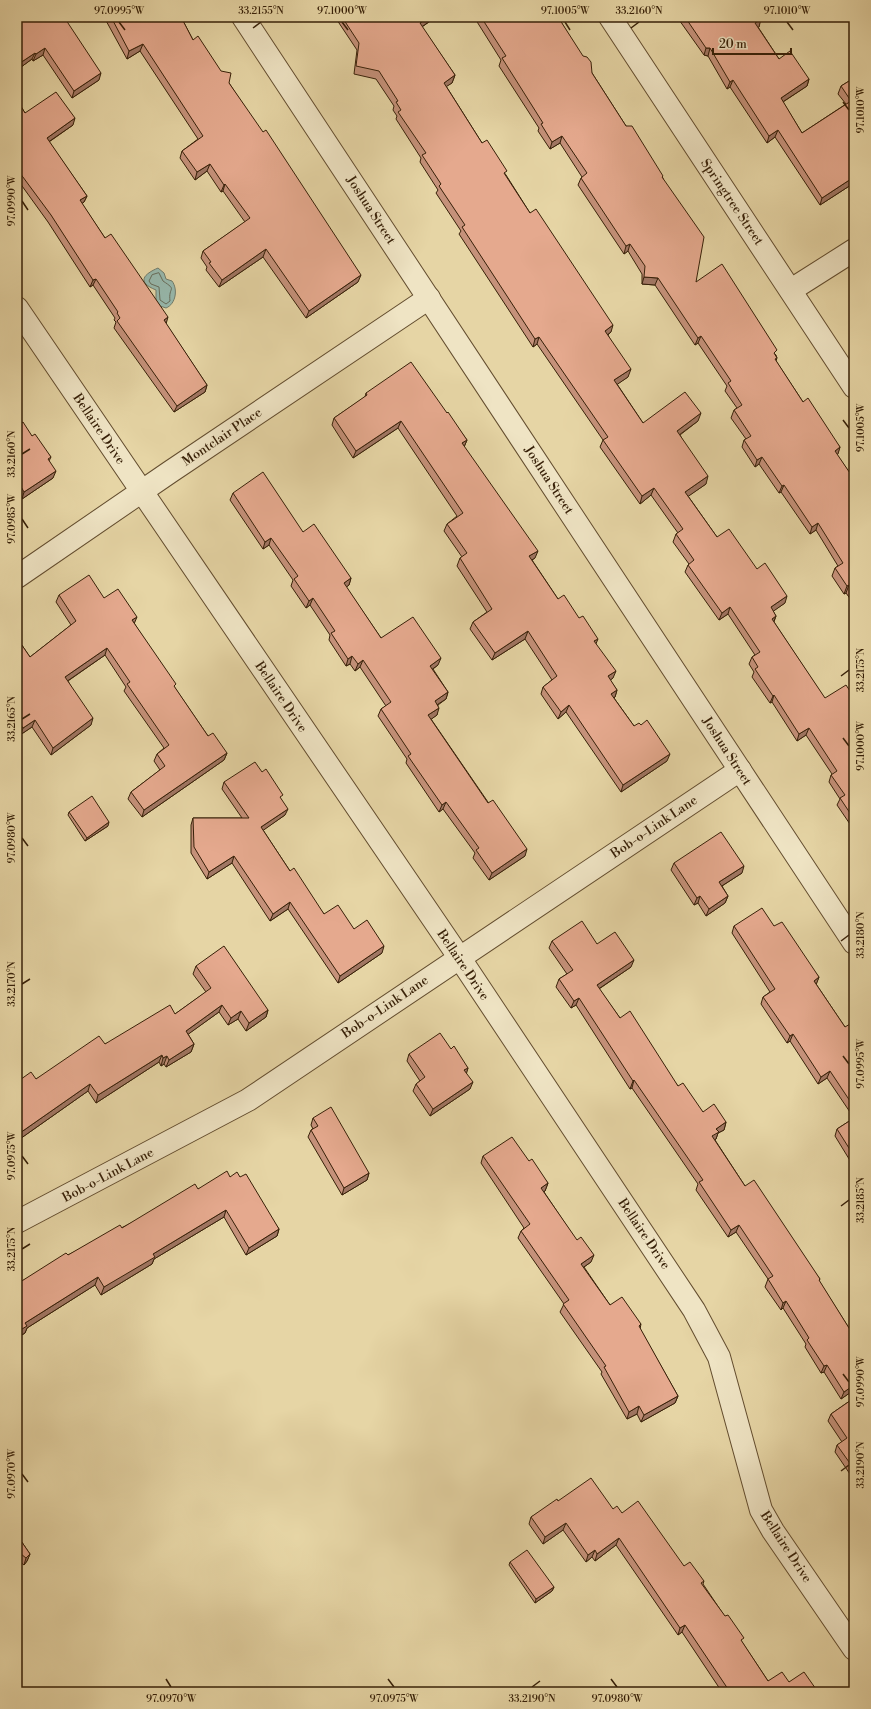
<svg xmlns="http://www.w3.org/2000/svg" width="871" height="1709" viewBox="0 0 871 1709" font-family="'Libre Bodoni',serif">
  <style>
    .water { fill: #97b8ac; stroke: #717b6a }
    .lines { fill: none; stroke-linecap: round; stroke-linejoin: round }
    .shore { stroke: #676c5a; stroke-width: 1 }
    .minor-casing { stroke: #634d2f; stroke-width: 24 }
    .minor { stroke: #efe4c4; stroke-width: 22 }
    .wall { fill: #c5917a; stroke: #372008 }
    .shaded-wall { fill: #a07663; stroke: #372008 }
    .building { fill: #e5a98e; stroke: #372008 }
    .ticks { fill: none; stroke: #372008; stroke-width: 1.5 }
    .labels { text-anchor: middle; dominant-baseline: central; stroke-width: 3; stroke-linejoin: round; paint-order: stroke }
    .street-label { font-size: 13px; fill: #372008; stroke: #efe4c4 }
    .neatline { fill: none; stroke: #372008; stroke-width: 1.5 }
    .ticks-label { font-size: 10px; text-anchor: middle; fill: #372008 }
  </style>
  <rect width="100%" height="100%" fill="#e6d5a5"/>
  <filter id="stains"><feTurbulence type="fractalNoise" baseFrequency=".005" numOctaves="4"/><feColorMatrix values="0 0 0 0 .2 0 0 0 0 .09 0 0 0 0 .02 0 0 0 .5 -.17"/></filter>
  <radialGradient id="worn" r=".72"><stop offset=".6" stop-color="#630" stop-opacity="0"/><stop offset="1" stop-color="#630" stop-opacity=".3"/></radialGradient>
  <!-- water -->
  <path class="water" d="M 158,268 L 164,273 L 166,279 L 172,281 C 178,289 176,304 166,308 L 160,306 L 156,300 L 156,290 C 136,282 144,274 158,268 Z"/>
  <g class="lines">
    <!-- shore -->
    <path class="shore" d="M 159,273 L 163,281 C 178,291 168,286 170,301 L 166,304 L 160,300 L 159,287 L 151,284 L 149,281 L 152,275 Z"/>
    <defs>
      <g id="minor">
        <path d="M 243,17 L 854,943"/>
        <path d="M 610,17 L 854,387"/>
        <path d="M 791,290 L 854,250"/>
        <path d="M 17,308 L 459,957 L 694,1310 L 719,1357 L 761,1510 L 773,1531 L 854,1649"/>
        <path d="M 17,577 L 170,472 L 429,298"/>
        <path d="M 17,1222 L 248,1100 L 740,770"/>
      </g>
    </defs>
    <!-- minor casing -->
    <use href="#minor" class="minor-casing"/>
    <!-- minor -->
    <use href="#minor" class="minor"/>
  </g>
  <!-- wall -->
  <g class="wall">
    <path d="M 104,17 L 181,17 L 193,40 L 229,83 L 358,282 L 306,318 L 263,257 L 219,287 L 206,270 L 207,267 L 201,258 L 203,251 L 245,222 L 223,191 L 221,192 L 207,171 L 195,180 L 180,158 L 182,151 L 198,139 L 140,51 L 127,59 Z"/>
    <path d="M 335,17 L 436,17 L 422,27 L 455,75 L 452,83 L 446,86 L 482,143 L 506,175 L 530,213 L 611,332 L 608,335 L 628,377 L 617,384 L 643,423 L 698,421 L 680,435 L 706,484 L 688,496 L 717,537 L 757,569 L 785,603 L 773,611 L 776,616 L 774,622 L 854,743 L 854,830 L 837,805 L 840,799 L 829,782 L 831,775 L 832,774 L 806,735 L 797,741 L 772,702 L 770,703 L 752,677 L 754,672 L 749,664 L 752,657 L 755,655 L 728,614 L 719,620 L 685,572 L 688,565 L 689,564 L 673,542 L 676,534 L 678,533 L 651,495 L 640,504 L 600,447 L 603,440 L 537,344 L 533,347 L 459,234 L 461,231 L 436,193 L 438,190 L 420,162 L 421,158 L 396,119 L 397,116 L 393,110 L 394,106 L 376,79 L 354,74 L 357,50 Z"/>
    <path d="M 474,17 L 558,17 L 592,73 L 626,126 L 663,178 L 696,282 L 776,355 L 777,358 L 776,361 L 803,402 L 840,447 L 837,455 L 854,479 L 854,604 L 846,593 L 844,594 L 832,576 L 835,568 L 838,566 L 816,530 L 810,534 L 781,492 L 779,493 L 759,464 L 755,467 L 742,447 L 744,440 L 746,439 L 731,418 L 734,410 L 737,408 L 725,391 L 727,386 L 698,343 L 695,345 L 655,285 L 642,284 L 642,274 L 628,251 L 624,254 L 578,185 L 581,178 L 582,177 L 560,143 L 550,149 L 538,131 L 539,128 L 499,66 L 501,60 Z"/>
    <path d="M 677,17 L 760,17 L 759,27 L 758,27 L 779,59 L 809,79 L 807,86 L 783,102 L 802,133 L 846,104 L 838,94 L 841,86 L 854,78 L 854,183 L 820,205 L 775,137 L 767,143 L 730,87 L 727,89 L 708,56 L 704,55 Z"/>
    <path d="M 17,19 L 99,80 L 72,98 L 43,55 L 33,61 L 32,59 L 17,70 Z"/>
    <path d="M 17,100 L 25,113 L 73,125 L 49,142 L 87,196 L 84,202 L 82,204 L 105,238 L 166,324 L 207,385 L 205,392 L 174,412 L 114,328 L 116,322 L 114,320 L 115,318 L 93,285 L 90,287 L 48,222 L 17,179 Z"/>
    <path d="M 366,393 L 447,413 L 467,440 L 464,447 L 535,558 L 532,560 L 558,599 L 596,644 L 613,678 L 610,680 L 617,690 L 615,697 L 614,698 L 634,726 L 667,761 L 621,792 L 566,712 L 558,719 L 541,694 L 543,687 L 552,680 L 525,639 L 492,660 L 470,629 L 473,622 L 487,612 L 457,566 L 460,558 L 462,557 L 444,531 L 447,524 L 457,516 L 398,428 L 353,458 L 332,425 L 334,418 L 365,397 Z"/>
    <path d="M 17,426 L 32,436 L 51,457 L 49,461 L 53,478 L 22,499 L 17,491 Z"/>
    <path d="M 233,493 L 303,532 L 351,578 L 349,585 L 346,587 L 381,638 L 438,665 L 433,669 L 448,692 L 446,699 L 438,705 L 437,715 L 431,719 L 525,856 L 489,880 L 473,858 L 475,853 L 443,809 L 439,812 L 406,763 L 407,759 L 378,716 L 381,709 L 386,706 L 360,667 L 355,671 L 350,664 L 346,666 L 329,640 L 330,635 L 310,605 L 306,608 L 291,586 L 293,580 L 269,545 L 263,549 L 230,500 Z"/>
    <path d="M 59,595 L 104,598 L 134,623 L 175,688 L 208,736 L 227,753 L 224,760 L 142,817 L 128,799 L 131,792 L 160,770 L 154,761 L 157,754 L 164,748 L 124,691 L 126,687 L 105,655 L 68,681 L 91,725 L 51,755 L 32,727 L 20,735 L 17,730 L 17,638 L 30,657 L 71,625 L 56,602 Z"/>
    <path d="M 224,782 L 281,799 L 285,815 L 263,830 L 290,871 L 324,914 L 354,929 L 382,953 L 338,983 L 288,909 L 270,921 L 232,863 L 207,879 L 191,853 L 191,825 L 193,818 L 242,818 L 222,789 Z"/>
    <path d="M 69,812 L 108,826 L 85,841 L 68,815 Z"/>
    <path d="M 674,863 L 742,873 L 722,886 L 728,896 L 725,903 L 706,916 L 698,903 L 694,905 L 671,870 Z"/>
    <path d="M 734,926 L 774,926 L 819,977 L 816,984 L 845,1027 L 854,1030 L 854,1167 L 835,1136 L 837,1129 L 854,1118 L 827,1078 L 818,1084 L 790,1041 L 787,1043 L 761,1004 L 763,997 L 770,992 L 732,933 Z"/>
    <path d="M 552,941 L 597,944 L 631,967 L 599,989 L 620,1018 L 678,1086 L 703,1112 L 726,1122 L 724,1130 L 718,1133 L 716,1139 L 715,1140 L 745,1186 L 820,1279 L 819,1281 L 854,1336 L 854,1390 L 841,1399 L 824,1372 L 821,1373 L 805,1347 L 806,1344 L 783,1308 L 781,1310 L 765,1287 L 768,1279 L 736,1232 L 728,1237 L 696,1190 L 698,1184 L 632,1088 L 630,1089 L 576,1005 L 571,1008 L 556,987 L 559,979 L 567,974 L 549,948 Z"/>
    <path d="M 196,966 L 268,1010 L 266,1017 L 246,1031 L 238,1019 L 228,1025 L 219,1012 L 188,1034 L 194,1044 L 191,1052 L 166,1067 L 164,1064 L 161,1066 L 159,1062 L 96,1103 L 88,1091 L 17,1141 L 17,1082 L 36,1079 L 105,1044 L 175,1014 L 206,992 L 193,974 Z"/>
    <path d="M 451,1049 L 468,1068 L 466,1073 L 470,1089 L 430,1116 L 413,1091 L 416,1084 L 420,1081 L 407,1061 L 409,1054 Z"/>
    <path d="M 313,1118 L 369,1173 L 367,1180 L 342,1195 L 308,1137 L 311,1130 L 313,1129 L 311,1125 Z"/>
    <path d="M 483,1156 L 529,1161 L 548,1183 L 545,1191 L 544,1192 L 591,1262 L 584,1267 L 610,1305 L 641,1324 L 640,1329 L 678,1396 L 675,1403 L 641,1422 L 637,1414 L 627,1419 L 601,1374 L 602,1372 L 560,1312 L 564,1304 L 518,1238 L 521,1231 L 524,1228 L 481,1163 Z"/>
    <path d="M 230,1177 L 240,1177 L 279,1229 L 277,1236 L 246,1255 L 224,1217 L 154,1259 L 152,1264 L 101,1295 L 95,1285 L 27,1328 L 25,1333 L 17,1338 L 17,1284 L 68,1255 L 198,1189 Z"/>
    <path d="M 854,1398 L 854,1476 L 852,1477 L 835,1452 L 837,1445 L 842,1442 L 828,1421 L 831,1414 Z"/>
    <path d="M 558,1501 L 613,1509 L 622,1513 L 684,1566 L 704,1581 L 703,1584 L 742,1642 L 768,1681 L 789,1682 L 818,1692 L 722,1692 L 682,1632 L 678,1635 L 616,1545 L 595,1561 L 592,1557 L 586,1562 L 563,1530 L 543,1544 L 529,1524 L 531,1517 Z"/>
    <path d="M 17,1535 L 30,1554 L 27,1561 L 24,1565 L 19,1561 L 17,1562 Z"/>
    <path d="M 510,1562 L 554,1587 L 552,1591 L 535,1603 L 509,1565 Z"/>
  </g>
  <!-- shaded-wall -->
  <g class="shaded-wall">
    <path d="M 428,17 L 436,17 L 417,30 L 420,23 Z"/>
    <path d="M 761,19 L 759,27 L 752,31 L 755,23 Z"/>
    <path d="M 143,44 L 140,51 L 127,59 L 129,51 Z"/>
    <path d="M 45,48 L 43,55 L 33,61 L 36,54 Z"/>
    <path d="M 706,48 L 710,48 L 708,56 L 704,55 Z"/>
    <path d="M 35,53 L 32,59 L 17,70 L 17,65 Z"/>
    <path d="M 101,73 L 99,80 L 72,98 L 74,91 Z"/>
    <path d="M 455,75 L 452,83 L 441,90 L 444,83 Z"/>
    <path d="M 809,79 L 807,86 L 778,105 L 781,98 Z"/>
    <path d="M 733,80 L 730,87 L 727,89 L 730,82 Z"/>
    <path d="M 75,118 L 73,125 L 44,145 L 47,138 Z"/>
    <path d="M 778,130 L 775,137 L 767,143 L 769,136 Z"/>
    <path d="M 562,136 L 560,143 L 550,149 L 552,142 Z"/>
    <path d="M 210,164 L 207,171 L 195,180 L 197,172 Z"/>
    <path d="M 854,177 L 854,183 L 820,205 L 822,198 Z"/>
    <path d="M 225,184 L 223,191 L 221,192 L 224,185 Z"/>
    <path d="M 87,196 L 84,202 L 77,207 L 80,200 Z"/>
    <path d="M 630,244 L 628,251 L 624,254 L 626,246 Z"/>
    <path d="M 266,249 L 263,257 L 219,287 L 222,280 Z"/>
    <path d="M 361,275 L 358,282 L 306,318 L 309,311 Z"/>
    <path d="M 644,277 L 658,278 L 655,285 L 642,284 Z"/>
    <path d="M 96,279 L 93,285 L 90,287 L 93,280 Z"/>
    <path d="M 168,317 L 166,324 L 164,320 Z"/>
    <path d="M 613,325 L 611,332 L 603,338 L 605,331 Z"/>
    <path d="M 701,336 L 698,343 L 695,345 L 698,338 Z"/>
    <path d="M 539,337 L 537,344 L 533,347 L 535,339 Z"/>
    <path d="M 631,369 L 628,377 L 612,388 L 614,380 Z"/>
    <path d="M 207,385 L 205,392 L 174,412 L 177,406 Z"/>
    <path d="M 701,413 L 698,421 L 675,438 L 677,431 Z"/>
    <path d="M 401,421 L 398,428 L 353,458 L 356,451 Z"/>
    <path d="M 467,440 L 464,447 L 462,443 Z"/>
    <path d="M 840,447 L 838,454 L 832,458 L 835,451 Z"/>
    <path d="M 762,457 L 759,464 L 755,467 L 757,460 Z"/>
    <path d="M 56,471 L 53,478 L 22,499 L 24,492 Z"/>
    <path d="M 708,476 L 706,484 L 683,500 L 685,492 Z"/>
    <path d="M 784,485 L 781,492 L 779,493 L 782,486 Z"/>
    <path d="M 654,488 L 651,495 L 640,504 L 642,496 Z"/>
    <path d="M 818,523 L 816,530 L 810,534 L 812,527 Z"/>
    <path d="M 271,538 L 269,545 L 263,549 L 265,542 Z"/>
    <path d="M 538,551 L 535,558 L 527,563 L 529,556 Z"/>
    <path d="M 351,578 L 349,585 L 341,591 L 344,583 Z"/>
    <path d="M 849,585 L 846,593 L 844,594 L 847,586 Z"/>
    <path d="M 787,596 L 785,603 L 768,615 L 771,607 Z"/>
    <path d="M 313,598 L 310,605 L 306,608 L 309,601 Z"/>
    <path d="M 730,607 L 728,614 L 719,620 L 722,613 Z"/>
    <path d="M 776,616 L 773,623 L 772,619 Z"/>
    <path d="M 137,617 L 134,624 L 132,620 Z"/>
    <path d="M 528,631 L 525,639 L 492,660 L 495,653 Z"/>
    <path d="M 598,639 L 595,646 L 594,641 Z"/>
    <path d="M 107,648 L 105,655 L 63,684 L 65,677 Z"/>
    <path d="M 352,656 L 350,664 L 346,666 L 348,659 Z"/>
    <path d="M 441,658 L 438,665 L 427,673 L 430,666 Z"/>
    <path d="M 363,660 L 360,667 L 355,671 L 358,664 Z"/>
    <path d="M 616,671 L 613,678 L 605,684 L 608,676 Z"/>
    <path d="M 617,690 L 615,697 L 609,702 L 611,694 Z"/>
    <path d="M 448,692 L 446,699 L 432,708 L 435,701 Z"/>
    <path d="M 774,695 L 772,702 L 770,703 L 773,696 Z"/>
    <path d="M 569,705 L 566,712 L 558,719 L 561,712 Z"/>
    <path d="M 439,708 L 437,715 L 426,723 L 428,715 Z"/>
    <path d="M 93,718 L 91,725 L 51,755 L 53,748 Z"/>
    <path d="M 35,720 L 32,727 L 20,735 L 23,728 Z"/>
    <path d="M 809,728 L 806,735 L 797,741 L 799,734 Z"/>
    <path d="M 854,735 L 854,741 L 848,745 L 851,738 Z"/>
    <path d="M 227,753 L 224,760 L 142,817 L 144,810 Z"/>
    <path d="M 670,754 L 667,761 L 621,792 L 623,785 Z"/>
    <path d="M 446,802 L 443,809 L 439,812 L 442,805 Z"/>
    <path d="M 288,809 L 285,815 L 258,834 L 261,827 Z"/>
    <path d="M 109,822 L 108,826 L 85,841 L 87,838 Z"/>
    <path d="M 527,849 L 525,856 L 489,880 L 492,873 Z"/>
    <path d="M 234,856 L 232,863 L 207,879 L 209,872 Z"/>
    <path d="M 744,866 L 742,873 L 717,889 L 719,882 Z"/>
    <path d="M 700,896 L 698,903 L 694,905 L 697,898 Z"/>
    <path d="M 728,896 L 725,903 L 706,916 L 709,909 Z"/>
    <path d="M 290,902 L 288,909 L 270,921 L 273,914 Z"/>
    <path d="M 384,946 L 382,953 L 338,983 L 340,976 Z"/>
    <path d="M 634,960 L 631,967 L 594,992 L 597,985 Z"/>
    <path d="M 819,977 L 816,985 L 814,981 Z"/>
    <path d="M 579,998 L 576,1005 L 571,1008 L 574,1001 Z"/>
    <path d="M 222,1005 L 219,1012 L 183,1038 L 186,1031 Z"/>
    <path d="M 268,1010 L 266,1017 L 246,1031 L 249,1023 Z"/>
    <path d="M 241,1011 L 238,1019 L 228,1025 L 231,1018 Z"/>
    <path d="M 793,1034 L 790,1041 L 787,1043 L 790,1036 Z"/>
    <path d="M 194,1044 L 191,1052 L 166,1067 L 169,1060 Z"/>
    <path d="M 162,1055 L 159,1062 L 96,1103 L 98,1095 Z"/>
    <path d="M 167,1056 L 164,1064 L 161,1066 L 163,1058 Z"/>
    <path d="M 468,1068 L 466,1075 L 464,1070 Z"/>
    <path d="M 830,1071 L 827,1078 L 818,1084 L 821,1077 Z"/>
    <path d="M 634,1080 L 632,1088 L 630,1089 L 633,1081 Z"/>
    <path d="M 473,1082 L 470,1089 L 430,1116 L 433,1109 Z"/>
    <path d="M 90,1084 L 88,1091 L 17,1141 L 17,1135 Z"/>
    <path d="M 726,1122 L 724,1130 L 718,1133 L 716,1139 L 710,1143 L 712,1136 L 716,1129 Z"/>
    <path d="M 369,1173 L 367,1180 L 342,1195 L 344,1188 Z"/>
    <path d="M 548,1183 L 545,1191 L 538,1196 L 541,1188 Z"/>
    <path d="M 226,1210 L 224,1217 L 154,1259 L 152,1264 L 101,1295 L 104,1287 L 153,1254 Z"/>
    <path d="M 739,1225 L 736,1232 L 728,1237 L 731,1230 Z"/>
    <path d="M 279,1229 L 277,1236 L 246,1255 L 249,1248 Z"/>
    <path d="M 594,1255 L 591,1262 L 578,1271 L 581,1264 Z"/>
    <path d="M 98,1277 L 95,1285 L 27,1328 L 25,1333 L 17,1338 L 17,1332 L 25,1323 Z"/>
    <path d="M 786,1301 L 783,1308 L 781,1310 L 783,1303 Z"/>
    <path d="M 827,1365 L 824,1372 L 821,1373 L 824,1366 Z"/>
    <path d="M 854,1385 L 854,1390 L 841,1399 L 844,1392 Z"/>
    <path d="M 678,1396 L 675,1403 L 641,1422 L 644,1415 Z"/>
    <path d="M 639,1406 L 637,1414 L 627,1419 L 629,1412 Z"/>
    <path d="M 566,1523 L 563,1530 L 543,1544 L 545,1537 Z"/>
    <path d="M 619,1538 L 616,1545 L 595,1561 L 597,1554 Z"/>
    <path d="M 595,1550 L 592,1557 L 586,1562 L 588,1555 Z"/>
    <path d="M 21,1554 L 19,1561 L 17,1562 L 17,1557 Z"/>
    <path d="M 30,1554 L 27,1561 L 24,1565 L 26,1558 Z"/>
    <path d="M 554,1587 L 552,1591 L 535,1603 L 536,1599 Z"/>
    <path d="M 685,1625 L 682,1632 L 678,1635 L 680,1628 Z"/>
  </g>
  <!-- building -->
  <g class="building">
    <path d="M 20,17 L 64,17 L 101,73 L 74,91 L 45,48 L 36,54 L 35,53 L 17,65 L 17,19 Z"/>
    <path d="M 111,17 L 181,17 L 193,40 L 198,36 L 221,71 L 231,73 L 229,83 L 263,132 L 266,130 L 361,275 L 309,311 L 266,249 L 222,280 L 209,263 L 211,262 L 203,251 L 250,218 L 225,184 L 224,185 L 210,164 L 197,172 L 182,151 L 203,136 L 143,44 L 129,51 Z"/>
    <path d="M 342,17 L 428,17 L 420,23 L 455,75 L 444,83 L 482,143 L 487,140 L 507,171 L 504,173 L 530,213 L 536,209 L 613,325 L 605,331 L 631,369 L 614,380 L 643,423 L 685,392 L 701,413 L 677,431 L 708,476 L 685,492 L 717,537 L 729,529 L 757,569 L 765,563 L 787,596 L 771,607 L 776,616 L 772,619 L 825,698 L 846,685 L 854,697 L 854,735 L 851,738 L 854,743 L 854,819 L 840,798 L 845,795 L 831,775 L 837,771 L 809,728 L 799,734 L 774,695 L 773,696 L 755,669 L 758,667 L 752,657 L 760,652 L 730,607 L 722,613 L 688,565 L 694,560 L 676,534 L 683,529 L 654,488 L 642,496 L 603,440 L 608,437 L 539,337 L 535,339 L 462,227 L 465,225 L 439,186 L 441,184 L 422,155 L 426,153 L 398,112 L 401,110 L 396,102 L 398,101 L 379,71 L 356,66 L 359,43 Z"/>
    <path d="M 481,17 L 558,17 L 583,56 L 587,57 L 591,62 L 592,73 L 626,126 L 632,126 L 663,176 L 662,177 L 704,237 L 696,282 L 722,264 L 777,350 L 774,353 L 777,358 L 775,359 L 803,402 L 808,398 L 840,447 L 835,451 L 854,479 L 854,593 L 849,585 L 847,586 L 835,568 L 843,563 L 818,523 L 812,527 L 784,485 L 782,486 L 762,457 L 757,460 L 744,440 L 751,436 L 734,410 L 742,405 L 728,383 L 731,381 L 701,336 L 698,338 L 658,278 L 644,277 L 645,266 L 630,244 L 626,246 L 581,178 L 587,173 L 562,136 L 552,142 L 541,124 L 543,123 L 502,58 L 506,56 Z"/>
    <path d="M 685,17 L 760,17 L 761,19 L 755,23 L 779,59 L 790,51 L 809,79 L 781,98 L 802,133 L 851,101 L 841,86 L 854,78 L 854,177 L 822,198 L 778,130 L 769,136 L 733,80 L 730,82 L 710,48 L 706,48 Z"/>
    <path d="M 56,92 L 75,118 L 47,138 L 87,196 L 80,200 L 105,238 L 111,234 L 168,317 L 164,320 L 207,385 L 177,406 L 117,321 L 120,318 L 117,313 L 118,312 L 96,279 L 93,280 L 51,215 L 17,169 L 17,100 L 25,113 Z"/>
    <path d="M 411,362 L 447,413 L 448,412 L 467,440 L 462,443 L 538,551 L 529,556 L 558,599 L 564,595 L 579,618 L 583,616 L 598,639 L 594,641 L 616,671 L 608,676 L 617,690 L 611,694 L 634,726 L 639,723 L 641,725 L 647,720 L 670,754 L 623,785 L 569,705 L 561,712 L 543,687 L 557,676 L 528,631 L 495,653 L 473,622 L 492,609 L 460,558 L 467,553 L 447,524 L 463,513 L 401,421 L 356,451 L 334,418 L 367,395 L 366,393 Z"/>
    <path d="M 23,422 L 32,436 L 35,434 L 51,457 L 48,459 L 56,471 L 24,492 L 19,483 L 17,485 L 17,426 Z"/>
    <path d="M 263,472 L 303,532 L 314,524 L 351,578 L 344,583 L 381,638 L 413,617 L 441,658 L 430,666 L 448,692 L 435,701 L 439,708 L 428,715 L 488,803 L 493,800 L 527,849 L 492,873 L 476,850 L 479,848 L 446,802 L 442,805 L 408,756 L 411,754 L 381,709 L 391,702 L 363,660 L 358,664 L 352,656 L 348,659 L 331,633 L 335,631 L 313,598 L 309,601 L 294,579 L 298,576 L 271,538 L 265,542 L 233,493 Z"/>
    <path d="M 89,575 L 104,598 L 118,589 L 137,617 L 132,620 L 176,684 L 174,686 L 208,736 L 213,733 L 227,753 L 144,810 L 131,792 L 165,766 L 157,754 L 169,745 L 127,684 L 130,682 L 107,648 L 65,677 L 93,718 L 53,748 L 35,720 L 23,728 L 17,720 L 17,638 L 30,657 L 76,621 L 59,595 Z"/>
    <path d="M 255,762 L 262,772 L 266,769 L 283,795 L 280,797 L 288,809 L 261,827 L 290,871 L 294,868 L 324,914 L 338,905 L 354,929 L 367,920 L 384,946 L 340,976 L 290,902 L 273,914 L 234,856 L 209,872 L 194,847 L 193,818 L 249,818 L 224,782 Z"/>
    <path d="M 92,796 L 109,822 L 87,838 L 69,812 Z"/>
    <path d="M 721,832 L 744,866 L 719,882 L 728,896 L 709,909 L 700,896 L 697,898 L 674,863 Z"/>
    <path d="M 762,908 L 774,926 L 782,922 L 819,977 L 814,981 L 845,1027 L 850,1024 L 854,1030 L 854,1107 L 830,1071 L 821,1077 L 793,1034 L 790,1036 L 763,997 L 775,989 L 734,926 Z"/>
    <path d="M 582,921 L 597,944 L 615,932 L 634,960 L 597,985 L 620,1018 L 630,1011 L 678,1086 L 683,1083 L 703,1112 L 714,1104 L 726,1122 L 716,1129 L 719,1132 L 712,1136 L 745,1186 L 754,1180 L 820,1279 L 819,1280 L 854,1336 L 854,1385 L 844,1392 L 827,1365 L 824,1366 L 807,1340 L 809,1338 L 786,1301 L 783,1303 L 768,1279 L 773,1276 L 739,1225 L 731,1230 L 699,1182 L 703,1180 L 634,1080 L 633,1081 L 579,998 L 574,1001 L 559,979 L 573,970 L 552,941 Z"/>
    <path d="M 224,946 L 268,1010 L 249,1023 L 241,1011 L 231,1018 L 222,1005 L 186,1031 L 194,1044 L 169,1060 L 167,1056 L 163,1058 L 162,1055 L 98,1095 L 90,1084 L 17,1135 L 17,1082 L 31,1072 L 36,1079 L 99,1036 L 105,1044 L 170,1005 L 175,1014 L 211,988 L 196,966 Z"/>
    <path d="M 440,1033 L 451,1049 L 454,1046 L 468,1068 L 464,1070 L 473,1082 L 433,1109 L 416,1084 L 425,1077 L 409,1054 Z"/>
    <path d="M 331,1107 L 369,1173 L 344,1188 L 311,1130 L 318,1126 L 313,1118 Z"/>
    <path d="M 854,1118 L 854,1156 L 837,1129 Z"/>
    <path d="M 512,1137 L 529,1161 L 532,1159 L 548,1183 L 541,1188 L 577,1240 L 581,1237 L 594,1255 L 581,1264 L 610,1305 L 622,1297 L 641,1324 L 639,1326 L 678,1396 L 644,1415 L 639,1406 L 629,1412 L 604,1367 L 606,1366 L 563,1304 L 569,1300 L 521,1231 L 530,1224 L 483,1156 Z"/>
    <path d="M 227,1171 L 230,1177 L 237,1172 L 240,1177 L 246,1174 L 279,1229 L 249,1248 L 226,1210 L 153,1254 L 155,1257 L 104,1287 L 98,1277 L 25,1323 L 27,1326 L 17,1332 L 17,1284 L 66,1253 L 68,1255 L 120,1225 L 122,1228 L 195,1184 L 198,1189 Z"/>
    <path d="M 854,1398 L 854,1469 L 837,1445 L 847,1438 L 831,1414 Z"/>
    <path d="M 591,1478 L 613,1509 L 617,1506 L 622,1513 L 638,1501 L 684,1566 L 690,1562 L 704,1581 L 701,1583 L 725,1616 L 728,1615 L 744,1638 L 741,1640 L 768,1681 L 782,1672 L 789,1682 L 804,1672 L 818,1692 L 730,1692 L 685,1625 L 680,1628 L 619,1538 L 597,1554 L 595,1550 L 588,1555 L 566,1523 L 545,1537 L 531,1517 L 557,1499 L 558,1501 Z"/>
    <path d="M 17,1535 L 30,1554 L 26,1558 L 21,1554 L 17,1557 Z"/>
    <path d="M 527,1550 L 554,1587 L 536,1599 L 510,1562 Z"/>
  </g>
  <!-- ticks -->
  <path class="ticks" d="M 119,22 L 125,30M 342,22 L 348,30M 565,22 L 570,30M 787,22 L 793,30M 253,28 L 261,22M 631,28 L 639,22M 843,102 L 849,110M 22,201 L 28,210M 843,420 L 849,428M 22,454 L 30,449M 22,519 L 28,528M 841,676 L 849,670M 22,719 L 30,714M 843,738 L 849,746M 22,838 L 28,846M 841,941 L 849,935M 22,984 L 30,979M 843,1056 L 849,1064M 22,1156 L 28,1164M 841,1206 L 849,1200M 22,1249 L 30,1244M 843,1374 L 849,1382M 841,1471 L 849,1465M 22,1474 L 28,1482M 166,1679 L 171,1687M 388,1679 L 394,1687M 611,1679 L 617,1687M 532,1687 L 540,1681"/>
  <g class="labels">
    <!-- street labels -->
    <g class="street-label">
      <text transform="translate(732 202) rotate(56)">Springtree Street</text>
      <text transform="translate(371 210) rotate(57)">Joshua Street</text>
      <text transform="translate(99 429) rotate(56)">Bellaire Drive</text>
      <text transform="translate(222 437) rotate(-34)">Montclair Place</text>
      <text transform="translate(549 480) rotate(57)">Joshua Street</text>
      <text transform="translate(281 697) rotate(56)">Bellaire Drive</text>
      <text transform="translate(727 751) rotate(57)">Joshua Street</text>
      <text transform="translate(654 827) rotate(-34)">Bob-o-Link Lane</text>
      <text transform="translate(463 965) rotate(56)">Bellaire Drive</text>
      <text transform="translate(385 1007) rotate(-34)">Bob-o-Link Lane</text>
      <text transform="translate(108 1175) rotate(-28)">Bob-o-Link Lane</text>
      <text transform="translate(644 1234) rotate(56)">Bellaire Drive</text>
      <text transform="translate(786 1547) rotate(57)">Bellaire Drive</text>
    </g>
  </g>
  <!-- margin -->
  <rect width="871" height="1709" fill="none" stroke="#e6d5a5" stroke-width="44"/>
  <!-- scale -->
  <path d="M713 48v6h78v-6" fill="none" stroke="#372008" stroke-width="2"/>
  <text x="719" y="48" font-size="12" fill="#372008" stroke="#efe4c4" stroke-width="3" paint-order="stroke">20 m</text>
  <rect x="22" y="22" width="827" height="1665" class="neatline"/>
  <g class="ticks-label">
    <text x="119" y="14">97.0995°W</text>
    <text x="261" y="14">33.2155°N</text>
    <text x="342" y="14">97.1000°W</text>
    <text x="565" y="14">97.1005°W</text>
    <text x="639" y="14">33.2160°N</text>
    <text x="787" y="14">97.1010°W</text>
    <text transform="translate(860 110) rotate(-90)" y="4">97.1010°W</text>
    <text transform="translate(11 201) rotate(-90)" y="4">97.0990°W</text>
    <text transform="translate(860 428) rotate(-90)" y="4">97.1005°W</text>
    <text transform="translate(11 454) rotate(-90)" y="4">33.2160°N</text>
    <text transform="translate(11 519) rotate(-90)" y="4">97.0985°W</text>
    <text transform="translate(860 670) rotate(-90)" y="4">33.2175°N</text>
    <text transform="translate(11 719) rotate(-90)" y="4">33.2165°N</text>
    <text transform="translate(860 746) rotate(-90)" y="4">97.1000°W</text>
    <text transform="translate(11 838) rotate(-90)" y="4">97.0980°W</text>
    <text transform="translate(860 935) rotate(-90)" y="4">33.2180°N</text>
    <text transform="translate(11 984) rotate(-90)" y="4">33.2170°N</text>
    <text transform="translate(860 1064) rotate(-90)" y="4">97.0995°W</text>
    <text transform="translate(11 1156) rotate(-90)" y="4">97.0975°W</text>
    <text transform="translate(860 1200) rotate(-90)" y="4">33.2185°N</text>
    <text transform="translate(11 1249) rotate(-90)" y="4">33.2175°N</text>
    <text transform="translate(860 1382) rotate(-90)" y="4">97.0990°W</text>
    <text transform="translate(860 1465) rotate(-90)" y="4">33.2190°N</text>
    <text transform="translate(11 1474) rotate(-90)" y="4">97.0970°W</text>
    <text x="171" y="1702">97.0970°W</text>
    <text x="394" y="1702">97.0975°W</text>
    <text x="532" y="1702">33.2190°N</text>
    <text x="617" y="1702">97.0980°W</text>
  </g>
  <rect width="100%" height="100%" filter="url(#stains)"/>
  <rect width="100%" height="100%" fill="url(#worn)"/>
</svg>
